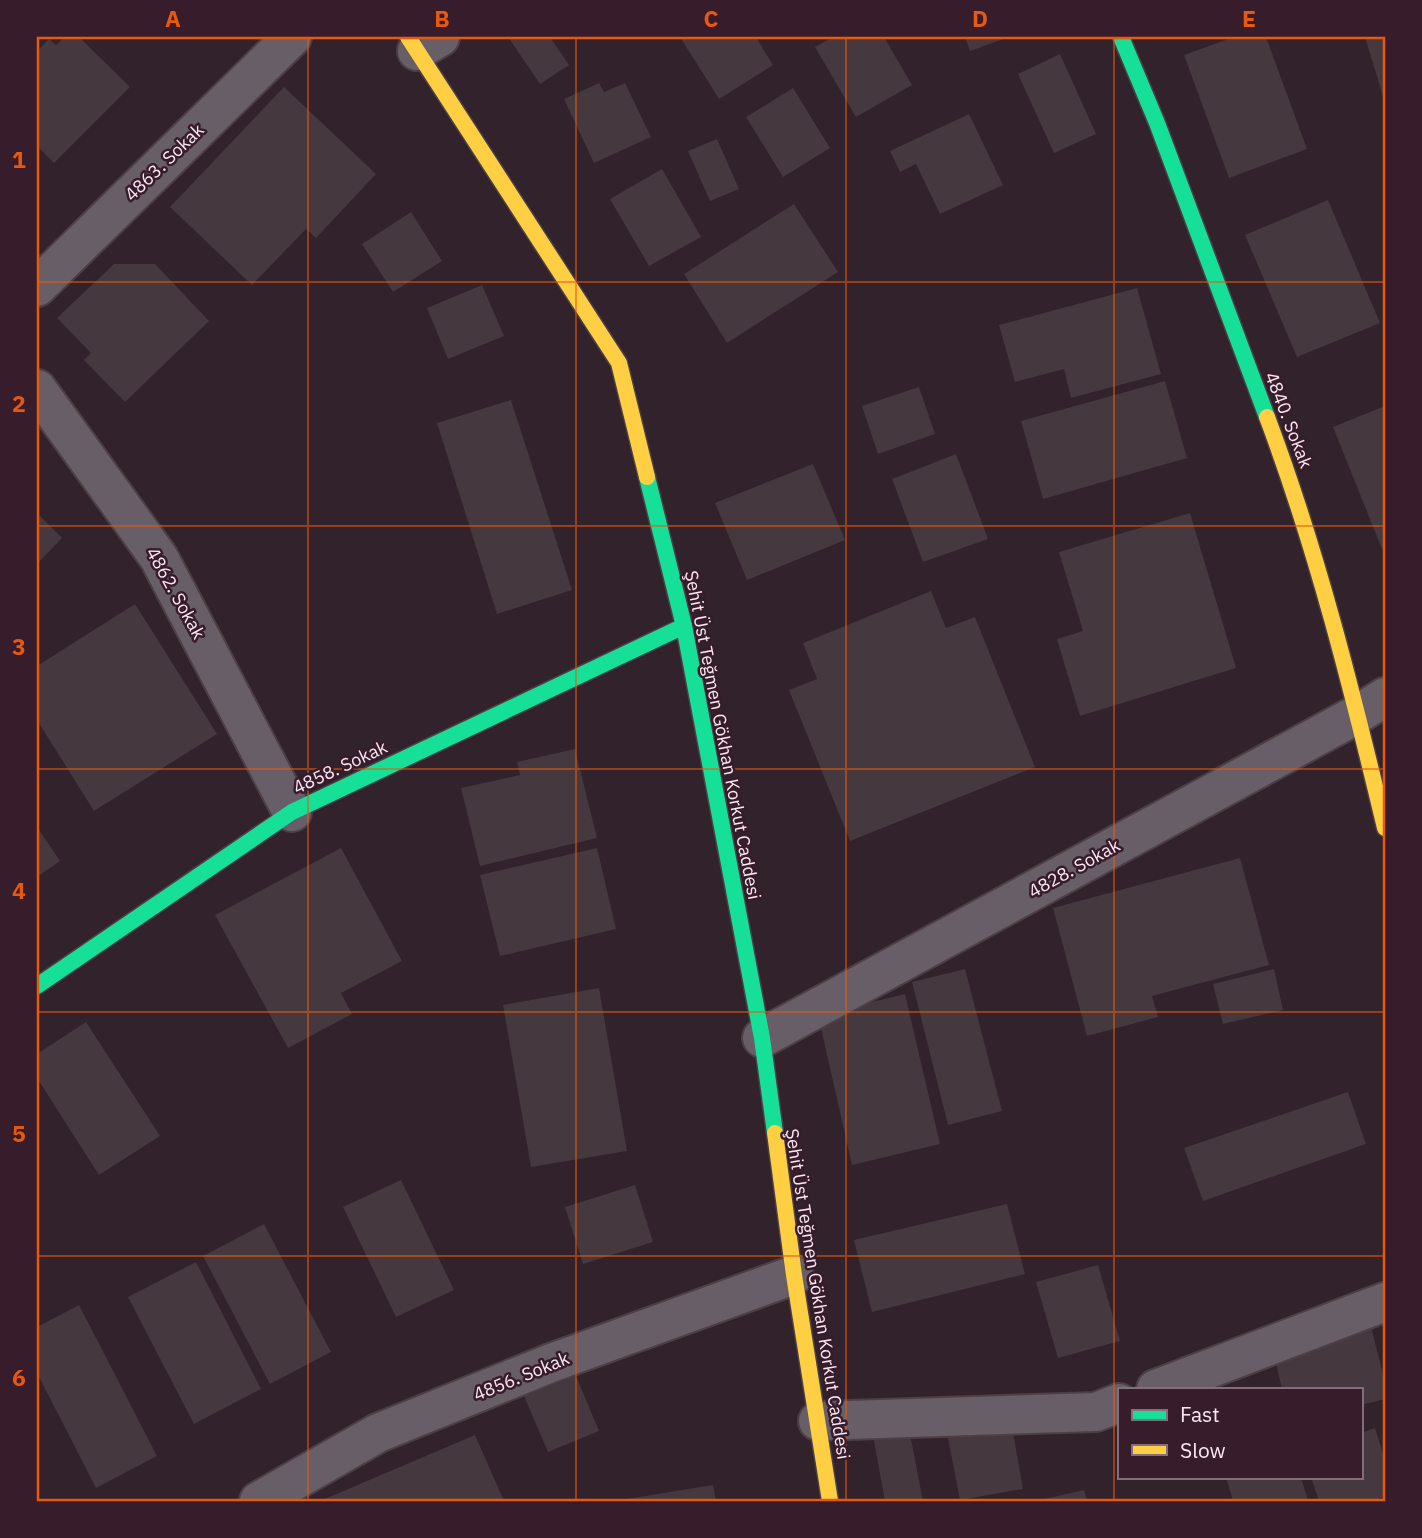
<svg xmlns="http://www.w3.org/2000/svg" width="1422" height="1538" viewBox="0 0 1422 1538" font-family="'IBM Plex Sans',sans-serif">
  <style>
    .building { fill: #45383e }
    .lines { fill: none; stroke-linecap: round; stroke-linejoin: round }
    .street-casing { stroke: #4c3f46; stroke-width: 42 }
    .fast-casing { stroke: #4c3f46; stroke-width: 19 }
    .slow-casing { stroke: #4c3f46; stroke-width: 19 }
    .street { stroke: #685e68; stroke-width: 38 }
    .fast { stroke: #16e098; stroke-width: 16 }
    .slow { stroke: #ffcf43; stroke-width: 16 }
    .grid { fill: none; stroke: #e8590c; stroke-width: 2; stroke-opacity: 0.55 }
    .labels { text-anchor: middle; dominant-baseline: central; stroke-width: 5; stroke-linejoin: round; paint-order: stroke }
    .street-label { font-size: 18px; fill: #fbe8f2; stroke: #371c2c }
    .neatline { fill: none; stroke: #e8590c; stroke-width: 2.5 }
    .grid-label { font-size: 23px; text-anchor: middle; font-weight: bold; fill: #e8590c }
  </style>
  <rect width="100%" height="100%" fill="#31222b"/>
  <!-- building -->
  <g class="building">
    <path d="M 65,37 L 79,37 L 130,87 L 54,163 L 37,146 L 37,51 L 49,39 L 56,45 Z"/>
    <path d="M 508,37 L 550,37 L 569,65 L 540,84 Z"/>
    <path d="M 680,37 L 756,37 L 773,65 L 719,99 Z"/>
    <path d="M 833,37 L 884,37 L 912,85 L 856,117 L 815,47 Z"/>
    <path d="M 965,37 L 1009,37 L 970,51 Z"/>
    <path d="M 1234,37 L 1266,37 L 1307,149 L 1229,178 L 1184,55 Z"/>
    <path d="M 1365,37 L 1385,37 L 1385,103 Z"/>
    <path d="M 1060,54 L 1096,134 L 1054,153 L 1018,74 Z"/>
    <path d="M 599,83 L 604,92 L 625,83 L 651,137 L 594,163 L 564,99 Z"/>
    <path d="M 284,87 L 376,174 L 316,238 L 306,229 L 252,285 L 170,207 Z"/>
    <path d="M 793,88 L 830,148 L 783,177 L 746,117 Z"/>
    <path d="M 969,114 L 1003,185 L 940,214 L 916,164 L 900,172 L 890,151 Z"/>
    <path d="M 717,139 L 739,189 L 710,201 L 688,151 Z"/>
    <path d="M 662,169 L 701,237 L 649,266 L 610,199 Z"/>
    <path d="M 1328,200 L 1380,323 L 1297,357 L 1245,235 Z"/>
    <path d="M 794,204 L 838,272 L 727,343 L 684,274 Z"/>
    <path d="M 411,212 L 442,261 L 393,292 L 362,244 Z"/>
    <path d="M 114,264 L 155,264 L 209,321 L 125,402 L 84,360 L 91,353 L 57,318 Z"/>
    <path d="M 482,285 L 504,336 L 448,359 L 427,308 Z"/>
    <path d="M 1137,288 L 1161,374 L 1071,398 L 1064,369 L 1015,382 L 999,325 Z"/>
    <path d="M 1165,381 L 1187,458 L 1043,499 L 1021,421 Z"/>
    <path d="M 919,387 L 935,434 L 878,454 L 862,406 Z"/>
    <path d="M 511,400 L 572,590 L 497,614 L 437,423 Z"/>
    <path d="M 1385,406 L 1385,548 L 1382,549 L 1333,427 Z"/>
    <path d="M 956,454 L 988,539 L 923,562 L 892,479 Z"/>
    <path d="M 813,464 L 845,540 L 747,580 L 715,503 Z"/>
    <path d="M 37,513 L 62,538 L 37,564 Z"/>
    <path d="M 1190,513 L 1236,668 L 1080,716 L 1057,639 L 1083,631 L 1059,552 Z"/>
    <path d="M 931,591 L 946,628 L 975,617 L 1035,767 L 850,841 L 789,690 L 817,679 L 803,643 Z"/>
    <path d="M 135,604 L 217,734 L 94,811 L 37,720 L 37,666 Z"/>
    <path d="M 575,749 L 597,838 L 480,866 L 461,788 L 520,775 L 517,762 Z"/>
    <path d="M 37,827 L 60,861 L 37,877 Z"/>
    <path d="M 341,848 L 402,961 L 341,993 L 352,1014 L 288,1048 L 215,915 Z"/>
    <path d="M 597,848 L 616,929 L 500,956 L 480,875 Z"/>
    <path d="M 1240,858 L 1269,965 L 1152,996 L 1158,1017 L 1087,1036 L 1053,908 Z"/>
    <path d="M 965,969 L 1002,1111 L 948,1125 L 912,982 Z"/>
    <path d="M 1274,969 L 1283,1010 L 1223,1024 L 1213,984 Z"/>
    <path d="M 599,988 L 627,1151 L 531,1167 L 503,1005 Z"/>
    <path d="M 905,994 L 940,1144 L 852,1165 L 818,1015 Z"/>
    <path d="M 86,1022 L 160,1136 L 99,1175 L 37,1078 L 37,1054 Z"/>
    <path d="M 1348,1092 L 1366,1144 L 1203,1201 L 1184,1148 Z"/>
    <path d="M 401,1180 L 454,1290 L 396,1317 L 343,1207 Z"/>
    <path d="M 635,1185 L 653,1242 L 583,1264 L 565,1207 Z"/>
    <path d="M 1007,1204 L 1025,1274 L 872,1312 L 854,1240 Z"/>
    <path d="M 264,1224 L 331,1352 L 270,1384 L 203,1256 Z"/>
    <path d="M 196,1262 L 261,1389 L 194,1424 L 128,1297 Z"/>
    <path d="M 1098,1265 L 1120,1341 L 1058,1358 L 1036,1282 Z"/>
    <path d="M 79,1305 L 157,1456 L 96,1488 L 37,1373 L 37,1327 Z"/>
    <path d="M 1370,1322 L 1385,1383 L 1385,1399 L 1361,1405 L 1361,1389 L 1282,1389 L 1272,1347 Z"/>
    <path d="M 576,1376 L 599,1431 L 548,1452 L 524,1396 Z"/>
    <path d="M 1011,1421 L 1023,1489 L 960,1500 L 947,1433 Z"/>
    <path d="M 1375,1428 L 1385,1460 L 1385,1497 L 1373,1501 L 1319,1501 L 1311,1477 L 1361,1477 L 1361,1433 Z"/>
    <path d="M 909,1429 L 923,1501 L 885,1501 L 873,1436 Z"/>
    <path d="M 475,1435 L 504,1501 L 320,1501 Z"/>
    <path d="M 1226,1477 L 1301,1477 L 1308,1501 L 1233,1501 Z"/>
    <path d="M 713,1485 L 716,1501 L 621,1501 L 621,1500 Z"/>
    <path d="M 1084,1490 L 1087,1501 L 1040,1501 L 1040,1500 Z"/>
  </g>
  <g class="lines">
    <defs>
      <g id="street">
        <path d="M 417,51 L 440,37"/>
        <path d="M 37,287 L 292,37"/>
        <path d="M 37,389 L 159,558 L 292,812"/>
        <path d="M 762,1038 L 1358,714 L 1385,697"/>
        <path d="M 1156,1389 L 1385,1302"/>
        <path d="M 818,1421 L 1096,1412 L 1119,1403"/>
        <path d="M 259,1501 L 378,1433 L 551,1363 L 794,1275"/>
      </g>
      <g id="fast">
        <path d="M 1121,37 L 1157,123 L 1267,417"/>
        <path d="M 647,477 L 684,626 L 762,1038 L 775,1133"/>
        <path d="M 37,986 L 292,812 L 684,626"/>
      </g>
      <g id="slow">
        <path d="M 408,37 L 619,363 L 647,477"/>
        <path d="M 1267,417 C 1317,550 1352,690 1385,828"/>
        <path d="M 775,1133 L 794,1275 L 830,1501"/>
      </g>
    </defs>
    <!-- street casing -->
    <use href="#street" class="street-casing"/>
    <!-- fast casing -->
    <use href="#fast" class="fast-casing"/>
    <!-- slow casing -->
    <use href="#slow" class="slow-casing"/>
    <!-- street -->
    <use href="#street" class="street"/>
    <!-- fast -->
    <use href="#fast" class="fast"/>
    <!-- slow -->
    <use href="#slow" class="slow"/>
  </g>
  <!-- grid -->
  <path class="grid" d="M 308,37 L 308,1501M 576,37 L 576,1501M 846,37 L 846,1501M 1114,37 L 1114,1501M 37,282 L 1385,282M 37,526 L 1385,526M 37,769 L 1385,769M 37,1012 L 1385,1012M 37,1256 L 1385,1256"/>
  <g class="labels">
    <!-- street labels -->
    <g class="street-label">
      <text transform="translate(164 162) rotate(-44)">4863. Sokak</text>
      <text transform="translate(1289 420) rotate(69)">4840. Sokak</text>
      <text transform="translate(176 593) rotate(61)">4862. Sokak</text>
      <text transform="translate(723 735) rotate(79)">Şehit Üst Teğmen Gökhan Korkut Caddesi</text>
      <text transform="translate(340 767) rotate(-25)">4858. Sokak</text>
      <text transform="translate(1074 868) rotate(-29)">4828. Sokak</text>
      <text transform="translate(818 1294) rotate(81)">Şehit Üst Teğmen Gökhan Korkut Caddesi</text>
      <text transform="translate(521 1376) rotate(-22)">4856. Sokak</text>
    </g>
  </g>
  <!-- border -->
  <rect width="1422" height="1538" fill="none" stroke="#371c2c" stroke-width="77"/>
  <!-- legend -->
  <rect x="1118" y="1388" width="245" height="91" fill="#371c2c" stroke="#856e7b" stroke-width="2"/>
  <rect x="1132" y="1410" width="35" height="10" fill="#16e098" stroke="#856e7b" stroke-width="2"/>
  <text x="1180" y="1422" font-size="21" fill="#fbe8f2">Fast</text>
  <rect x="1132" y="1445" width="35" height="10" fill="#ffcf43" stroke="#856e7b" stroke-width="2"/>
  <text x="1180" y="1458" font-size="21" fill="#fbe8f2">Slow</text>
  <rect x="38" y="38" width="1346" height="1462" class="neatline"/>
  <g class="grid-label">
    <text x="173" y="27">A</text>
    <text x="442" y="27">B</text>
    <text x="711" y="27">C</text>
    <text x="980" y="27">D</text>
    <text x="1249" y="27">E</text>
    <text x="19" y="168">1</text>
    <text x="19" y="412">2</text>
    <text x="19" y="655">3</text>
    <text x="19" y="899">4</text>
    <text x="19" y="1142">5</text>
    <text x="19" y="1386">6</text>
  </g>
</svg>
